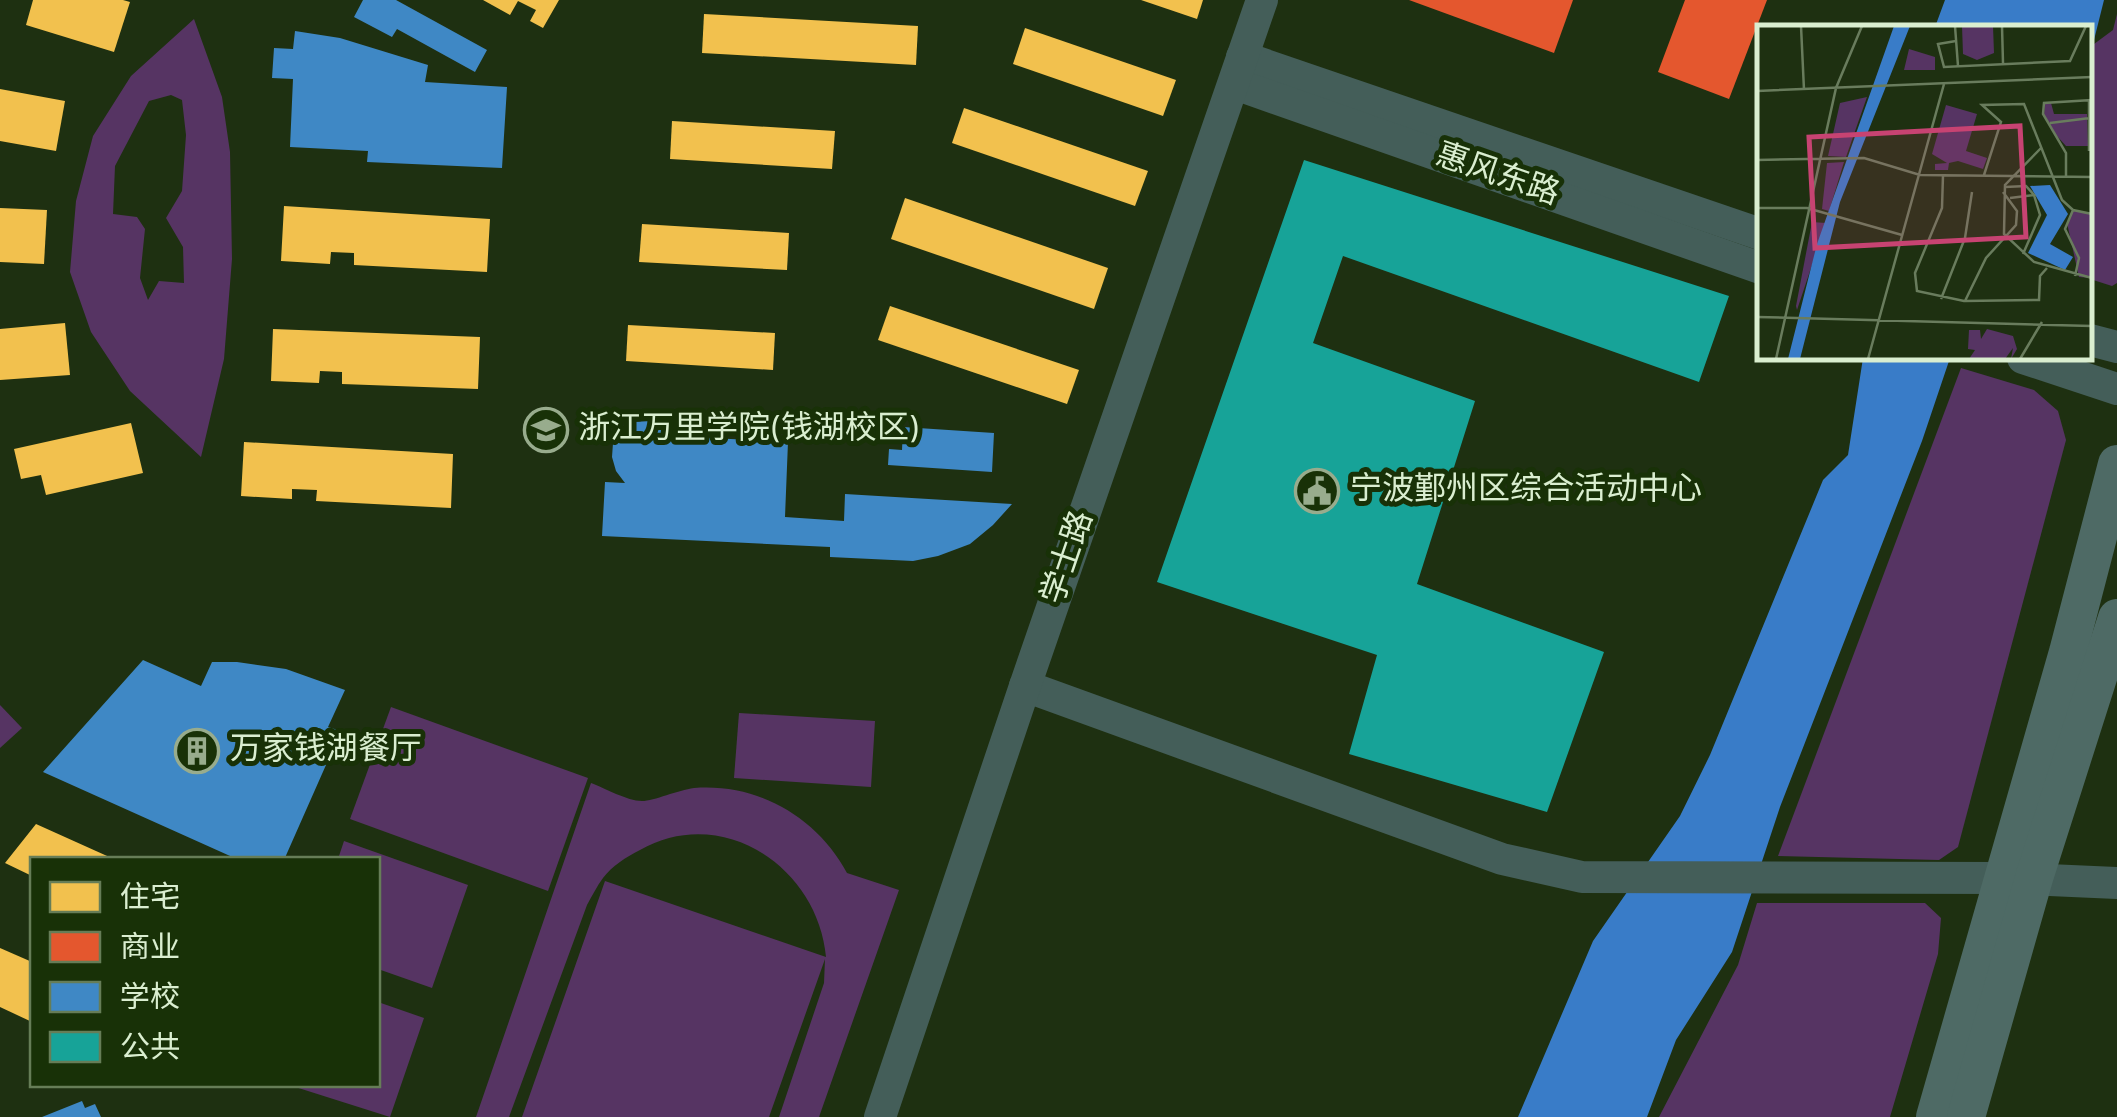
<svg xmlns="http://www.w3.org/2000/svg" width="2117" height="1117" viewBox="0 0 2117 1117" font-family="Overpass,'Noto Sans SC',sans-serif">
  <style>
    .green { fill: #563463; fill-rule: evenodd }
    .water { fill: #397cc8 }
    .homes { fill: #f2c14e }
    .shops { fill: #e4572e }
    .schools { fill: #3f88c5 }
    .public { fill: #17a398 }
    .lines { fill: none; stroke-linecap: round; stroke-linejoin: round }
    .tertiary { stroke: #445e59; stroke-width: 32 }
    .secondary { stroke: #4e6a65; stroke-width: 38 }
    .labels { text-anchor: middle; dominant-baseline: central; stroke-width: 10; stroke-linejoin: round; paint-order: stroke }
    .street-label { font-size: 32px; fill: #daeed0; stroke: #183107 }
    .poi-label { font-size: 32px; fill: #daeed0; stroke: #183107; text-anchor: start }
    .inset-road { fill: none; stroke: #697c5d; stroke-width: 2.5 }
    .view { fill: #c74372; fill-opacity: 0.15; stroke: #c74372; stroke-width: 5 }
    .inset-edge { fill: none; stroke: #daeed0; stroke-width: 5 }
  </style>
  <rect width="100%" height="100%" fill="#1e3011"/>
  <!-- green -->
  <g class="green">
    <path d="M 2117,14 L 2117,283 L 2112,286 L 2090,279 L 2090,47 L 2113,30 Z"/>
    <path d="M 194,19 L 222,97 L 230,152 L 232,259 L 224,359 L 201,457 L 130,391 L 91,332 L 70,272 L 76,201 L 93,136 L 131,76 ZM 171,95 L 182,100 L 186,135 L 182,191 L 166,218 L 183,247 L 184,283 L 159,281 L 148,300 L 140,278 L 145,229 L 137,217 L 113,214 L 115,166 L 149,101 Z"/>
    <path d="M 1961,368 L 2034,390 L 2058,411 L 2066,440 L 1958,847 L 1939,860 L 1778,856 Z"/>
    <path d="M 0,705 L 22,728 L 0,748 Z"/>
    <path d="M 391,707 L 588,778 L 548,891 L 350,819 Z"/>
    <path d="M 739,713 L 875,721 L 871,787 L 734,778 Z"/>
    <path d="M 591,783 C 605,788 627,801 642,801 C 654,801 678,790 694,788 C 758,783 817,817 847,873 L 899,890 L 819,1117 L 779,1117 L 824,983 L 825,959 L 769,1117 L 522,1117 L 605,881 L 826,957 C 818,868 723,803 640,850 C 626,857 612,866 603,878 C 597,886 592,896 587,905 L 509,1117 L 476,1117 Z"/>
    <path d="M 344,841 L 468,885 L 432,988 L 378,969 L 378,860 L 338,859 Z"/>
    <path d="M 1757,903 L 1925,903 L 1941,918 L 1938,954 L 1890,1117 L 1659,1117 L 1738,965 Z"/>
    <path d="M 378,1002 L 424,1018 L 390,1117 L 289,1085 L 378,1084 Z"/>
  </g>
  <!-- water -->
  <g class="water">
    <path d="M 1945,0 L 2104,0 L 2093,44 L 2090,44 L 2090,28 L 1935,27 Z"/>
    <path d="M 1863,358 L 1950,358 L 1922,441 L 1780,807 L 1732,952 L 1676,1040 L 1647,1117 L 1518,1117 L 1593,941 L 1680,816 L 1710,755 L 1823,480 L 1848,455 Z"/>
  </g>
  <!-- homes -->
  <g class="homes">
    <path d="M 33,0 L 123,0 L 130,2 L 114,52 L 26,25 Z"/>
    <path d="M 483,0 L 559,0 L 543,28 L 530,21 L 536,10 L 518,1 L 510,15 Z"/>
    <path d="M 1141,0 L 1203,0 L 1197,19 Z"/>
    <path d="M 704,14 L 918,26 L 916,65 L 702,53 Z"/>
    <path d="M 1025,28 L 1176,80 L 1163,116 L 1013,64 Z"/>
    <path d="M 0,89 L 65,101 L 56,151 L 0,141 Z"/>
    <path d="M 964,108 L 1148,171 L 1135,206 L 952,143 Z"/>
    <path d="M 672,121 L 835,131 L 832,169 L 670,159 Z"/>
    <path d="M 905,198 L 1108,268 L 1094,309 L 891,239 Z"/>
    <path d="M 284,206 L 490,219 L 487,272 L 354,265 L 354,253 L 331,252 L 330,264 L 281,261 Z"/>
    <path d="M 0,208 L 47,210 L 44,264 L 0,262 Z"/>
    <path d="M 642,224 L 789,233 L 787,270 L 639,262 Z"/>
    <path d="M 890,306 L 1079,370 L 1067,404 L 878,340 Z"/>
    <path d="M 65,323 L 70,375 L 0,380 L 0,329 Z"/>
    <path d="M 628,325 L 775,333 L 773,370 L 626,361 Z"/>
    <path d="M 273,329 L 480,337 L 478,389 L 342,384 L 342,372 L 320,371 L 319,383 L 271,381 Z"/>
    <path d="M 131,423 L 143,473 L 46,495 L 41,475 L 21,479 L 14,449 Z"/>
    <path d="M 244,442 L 453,454 L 451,508 L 316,501 L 317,490 L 292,489 L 292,499 L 241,496 Z"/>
    <path d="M 36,824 L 116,860 L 32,860 L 32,876 L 5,863 Z"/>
    <path d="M 0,948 L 32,962 L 32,1022 L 0,1007 Z"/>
  </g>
  <!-- shops -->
  <g class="shops">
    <path d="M 1409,0 L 1573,0 L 1554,53 Z"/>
    <path d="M 1685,0 L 1767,0 L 1729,99 L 1658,72 Z"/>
  </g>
  <!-- schools -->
  <g class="schools">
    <path d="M 363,0 L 396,0 L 487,50 L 475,72 L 397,29 L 392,37 L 354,17 Z"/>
    <path d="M 295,31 L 340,38 L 428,65 L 425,82 L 507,87 L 502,168 L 367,162 L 368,151 L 290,147 L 293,79 L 272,78 L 274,48 L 293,49 Z"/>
    <path d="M 651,421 L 660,423 L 674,436 L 788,442 L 785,517 L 844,521 L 845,494 L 1012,504 L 993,525 L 970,544 L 938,556 L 913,561 L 830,557 L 830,547 L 602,536 L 605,482 L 625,483 L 616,471 L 612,457 L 613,443 L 621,430 L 634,422 Z"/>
    <path d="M 903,427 L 994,433 L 992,472 L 888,465 L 889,449 L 902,450 Z"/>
    <path d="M 143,660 L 201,686 L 212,662 L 237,662 L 286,669 L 345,690 L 328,727 L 341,731 L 284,860 L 239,860 L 43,772 Z"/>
    <path d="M 82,1101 L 85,1108 L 95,1104 L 101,1117 L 42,1117 Z"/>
  </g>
  <!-- public -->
  <path class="public" d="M 1304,160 L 1729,296 L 1699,382 L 1343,256 L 1313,343 L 1475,401 L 1417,584 L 1604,652 L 1547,812 L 1349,754 L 1377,655 L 1157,582 Z"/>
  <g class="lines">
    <!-- tertiary -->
    <g class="tertiary">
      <path d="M 1242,57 L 1760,234"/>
      <path d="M 1235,84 L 1760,268"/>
      <path d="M 2090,340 L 2117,347"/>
      <path d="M 2023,358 L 2117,389"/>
      <path d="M 1025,686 L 1502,859 L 1582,877 L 2004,878 L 2117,883"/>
      <path d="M 880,1117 L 1025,686 L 1262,0"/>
    </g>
    <!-- secondary -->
    <g class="secondary">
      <path d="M 1935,1117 L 2068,652 L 2117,464"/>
      <path d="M 1966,1117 L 2034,878 L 2117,618"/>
    </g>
  </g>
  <!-- icons -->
  <defs>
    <symbol id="university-ring" viewBox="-11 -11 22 22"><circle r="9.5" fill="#183107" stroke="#98ac8d" stroke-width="1.5"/><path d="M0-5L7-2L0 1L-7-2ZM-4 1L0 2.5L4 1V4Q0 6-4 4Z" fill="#98ac8d"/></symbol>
    <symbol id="civic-ring" viewBox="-11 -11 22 22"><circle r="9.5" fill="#183107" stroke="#98ac8d" stroke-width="1.5"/><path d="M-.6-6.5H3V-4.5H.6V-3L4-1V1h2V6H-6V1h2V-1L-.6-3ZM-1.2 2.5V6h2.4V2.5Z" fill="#98ac8d"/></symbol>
    <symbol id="building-ring" viewBox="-11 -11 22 22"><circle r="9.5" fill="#183107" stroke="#98ac8d" stroke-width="1.5"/><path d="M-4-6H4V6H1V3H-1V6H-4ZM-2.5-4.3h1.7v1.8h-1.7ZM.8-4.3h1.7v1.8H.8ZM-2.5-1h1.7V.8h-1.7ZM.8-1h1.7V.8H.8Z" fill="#98ac8d"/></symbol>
  </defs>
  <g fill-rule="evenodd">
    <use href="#university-ring" x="521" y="405" width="50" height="50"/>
    <use href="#civic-ring" x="1292" y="466" width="50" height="50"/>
    <use href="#building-ring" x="172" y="726" width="50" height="50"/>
  </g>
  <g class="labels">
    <!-- street labels -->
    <g class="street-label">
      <text transform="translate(1497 176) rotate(19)">惠风东路</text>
      <text transform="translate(1069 558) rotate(-71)">学士路</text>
    </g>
    <!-- poi labels -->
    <g class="poi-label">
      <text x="578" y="430">浙江万里学院(钱湖校区)</text>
      <text x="1350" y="491">宁波鄞州区综合活动中心</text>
      <text x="230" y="751">万家钱湖餐厅</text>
    </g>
  </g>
  <!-- overview -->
  <g transform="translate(1757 25)">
    <rect width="335" height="335" fill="#1e3011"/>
    <path d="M 205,1 L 236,1 L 237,28 L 220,35 L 206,29 ZM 152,24 L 178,32 L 178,45 L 147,45 ZM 110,72 L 89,132 L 71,131 L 83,78 ZM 294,78 L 297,89 L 330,89 L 331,121 L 309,121 L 299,110 L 287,89 L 288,79 ZM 189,80 L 220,89 L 209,126 L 230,133 L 226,144 L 201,136 L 192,138 L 191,145 L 178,145 L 178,139 L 190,138 L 175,129 ZM 87,137 L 72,186 L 65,184 L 70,138 ZM 316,186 L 335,189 L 335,253 L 322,252 L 310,198 ZM 55,197 L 69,198 L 40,285 L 39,281 ZM 230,304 L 256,311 L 260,324 L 254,334 L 256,323 L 248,334 L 212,334 L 218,325 L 211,324 L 212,305 L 223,305 L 224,314 Z" fill="#563463"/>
    <path d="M 137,1 L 153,1 L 83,177 L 43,334 L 31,334 L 60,219 ZM 293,160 L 311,189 L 293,219 L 316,232 L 308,245 L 271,228 L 290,190 L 273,161 Z" fill="#397cc8"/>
    <path class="inset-road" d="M 44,1 L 47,65M 198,1 L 201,41M 245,1 L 246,38M 199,16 L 181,19 L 187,42 L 313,36 L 329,1M 0,66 L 335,52M 293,98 L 333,93M 284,123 L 248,160 L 247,209 L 277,237 L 335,253M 332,126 L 332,75M 0,135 L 107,133 L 163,150 L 335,152M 186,150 L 185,183 L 158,248 L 160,266 L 207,276 L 282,275 L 283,251 L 290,243M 227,150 L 244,97 L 225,80 L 267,79 L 305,175 L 316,185 L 335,189M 309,152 L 309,128 L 286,89 L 287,78 L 335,75M 248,162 L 269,161 L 277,170 L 253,173M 0,183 L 50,183 L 145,210M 316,185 L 308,204 L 322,233 L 318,251M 266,229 L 283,190 L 277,170M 184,274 L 208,213 L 215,167M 208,276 L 229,233 L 259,200 L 260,186 L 246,167M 0,292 L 335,301M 19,334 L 79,63 L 105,1M 111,334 L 187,59M 263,334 L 285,297"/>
    <path class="view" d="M 263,101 L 269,212 L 58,223 L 52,112 Z"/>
    <rect width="335" height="335" class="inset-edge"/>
  </g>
  <!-- legend -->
  <rect x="30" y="857" width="350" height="230" fill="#183107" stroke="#667d57" stroke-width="2.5"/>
  <rect x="50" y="882" width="50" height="30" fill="#f2c14e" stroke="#667d57" stroke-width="2.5"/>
  <text x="120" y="907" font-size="30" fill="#daeed0">住宅</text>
  <rect x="50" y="932" width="50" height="30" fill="#e4572e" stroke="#667d57" stroke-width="2.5"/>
  <text x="120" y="957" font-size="30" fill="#daeed0">商业</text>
  <rect x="50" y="982" width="50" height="30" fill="#3f88c5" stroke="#667d57" stroke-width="2.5"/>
  <text x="120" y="1007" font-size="30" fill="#daeed0">学校</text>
  <rect x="50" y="1032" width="50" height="30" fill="#17a398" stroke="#667d57" stroke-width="2.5"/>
  <text x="120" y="1057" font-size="30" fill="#daeed0">公共</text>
</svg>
